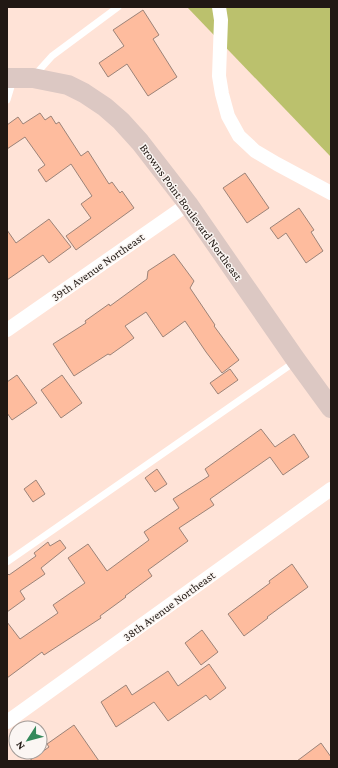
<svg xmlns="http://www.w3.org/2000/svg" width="338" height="768" viewBox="0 0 338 768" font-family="'Crimson Pro',serif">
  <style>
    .forest { fill: #bbc16d }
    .building { fill: #febc9e; stroke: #9c8378 }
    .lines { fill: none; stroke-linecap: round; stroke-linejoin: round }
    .lane { stroke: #fff; stroke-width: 7 }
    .street { stroke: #fff; stroke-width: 14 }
    .secondary { stroke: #dcc8c3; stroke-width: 20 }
    .labels { text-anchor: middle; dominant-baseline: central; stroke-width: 3; stroke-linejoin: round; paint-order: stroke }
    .street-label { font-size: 12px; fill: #211813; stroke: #fbf6f3 }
  </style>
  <rect width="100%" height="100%" fill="#ffe3d7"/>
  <!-- forest -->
  <path class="forest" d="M 187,7 L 331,7 L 331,157 Z"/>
  <!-- building -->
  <g class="building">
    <path d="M 143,10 L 159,35 L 153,39 L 177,77 L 148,96 L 127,64 L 108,77 L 99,63 L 124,46 L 113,30 Z"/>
    <path d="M 40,113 L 45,120 L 51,116 L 56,124 L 59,122 L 81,156 L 88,151 L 109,184 L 112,182 L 120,193 L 122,191 L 134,208 L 76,250 L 66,236 L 91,218 L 81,204 L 92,196 L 71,164 L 46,182 L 38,170 L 45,165 L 25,137 L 7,149 L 7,125 L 18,117 L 23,124 Z"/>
    <path d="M 245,173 L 269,208 L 247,223 L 223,188 Z"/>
    <path d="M 299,208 L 314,230 L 311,232 L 323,251 L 306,263 L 286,233 L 278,239 L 270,228 Z"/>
    <path d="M 49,219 L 71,247 L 49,263 L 43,255 L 7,280 L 7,230 L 16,243 Z"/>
    <path d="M 174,254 L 194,281 L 190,288 L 215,325 L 214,326 L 239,360 L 222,373 L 206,352 L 185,321 L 163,337 L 146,312 L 125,326 L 134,338 L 110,355 L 108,354 L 74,376 L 53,344 L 86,323 L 85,321 L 109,304 L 110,306 L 147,279 L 148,271 Z"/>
    <path d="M 230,369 L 238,380 L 218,394 L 210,383 Z"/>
    <path d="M 17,375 L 37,403 L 12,420 L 7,413 L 7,382 Z"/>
    <path d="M 62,375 L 82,403 L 61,418 L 41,390 Z"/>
    <path d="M 261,429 L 275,447 L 294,434 L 309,457 L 283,475 L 270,457 L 210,499 L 214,505 L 179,528 L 188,541 L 148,570 L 152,576 L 125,596 L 126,597 L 100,616 L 101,618 L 44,655 L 42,652 L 7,678 L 7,622 L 20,639 L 58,613 L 53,605 L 85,583 L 68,558 L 88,544 L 107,571 L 149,540 L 144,532 L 179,508 L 173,499 L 209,476 L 205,469 Z"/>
    <path d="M 157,469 L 167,484 L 155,492 L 145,478 Z"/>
    <path d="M 36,480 L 45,494 L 33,502 L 24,489 Z"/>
    <path d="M 60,540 L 66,548 L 41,568 L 45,574 L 20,591 L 25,599 L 7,612 L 7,573 L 9,575 L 36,556 L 34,553 L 48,542 L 50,546 Z"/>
    <path d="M 292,564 L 308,587 L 267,617 L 268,618 L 244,636 L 228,614 L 270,583 L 269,581 Z"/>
    <path d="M 202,630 L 218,652 L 201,665 L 185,643 Z"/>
    <path d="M 209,664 L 226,688 L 210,700 L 206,695 L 168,721 L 154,702 L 116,727 L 101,702 L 126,685 L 132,695 L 168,671 L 178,686 Z"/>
    <path d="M 74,725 L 99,761 L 29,761 L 49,747 L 47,744 Z"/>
    <path d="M 321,743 L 331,757 L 331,761 L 297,761 Z"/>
  </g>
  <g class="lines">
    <!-- lane -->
    <g class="lane">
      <path d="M 34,76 L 52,56 L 118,7"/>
      <path d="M 7,100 L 13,80"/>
      <path d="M 7,562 L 296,361"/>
    </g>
    <!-- street -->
    <g class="street">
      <path d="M 219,7 L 221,20 L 219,76 L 222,94 L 228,116 L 239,136 L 255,151 L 277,164 L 331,193"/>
      <path d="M 7,330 L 188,204"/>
      <path d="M 7,722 L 331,489"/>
    </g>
    <!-- secondary -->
    <path class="secondary" d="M 7,78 L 33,78 L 68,85 L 84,93 L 105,107 L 121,121 L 140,142 L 188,204 L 296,360 L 331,408"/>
  </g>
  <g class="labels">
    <!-- street labels -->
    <g class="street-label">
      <text transform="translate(191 212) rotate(54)">Browns Point Boulevard Northeast</text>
      <text transform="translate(98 267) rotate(-35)">39th Avenue Northeast</text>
      <text transform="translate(169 606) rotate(-36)">38th Avenue Northeast</text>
    </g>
  </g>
  <!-- border -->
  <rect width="338" height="768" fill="none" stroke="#211813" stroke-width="16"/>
  <!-- north arrow -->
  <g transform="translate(28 740) rotate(234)"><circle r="19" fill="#fbf6f3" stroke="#a49d99"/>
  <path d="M0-3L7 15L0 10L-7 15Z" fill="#35895b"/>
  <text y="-6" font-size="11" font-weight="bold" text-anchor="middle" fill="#211813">N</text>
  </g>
</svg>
